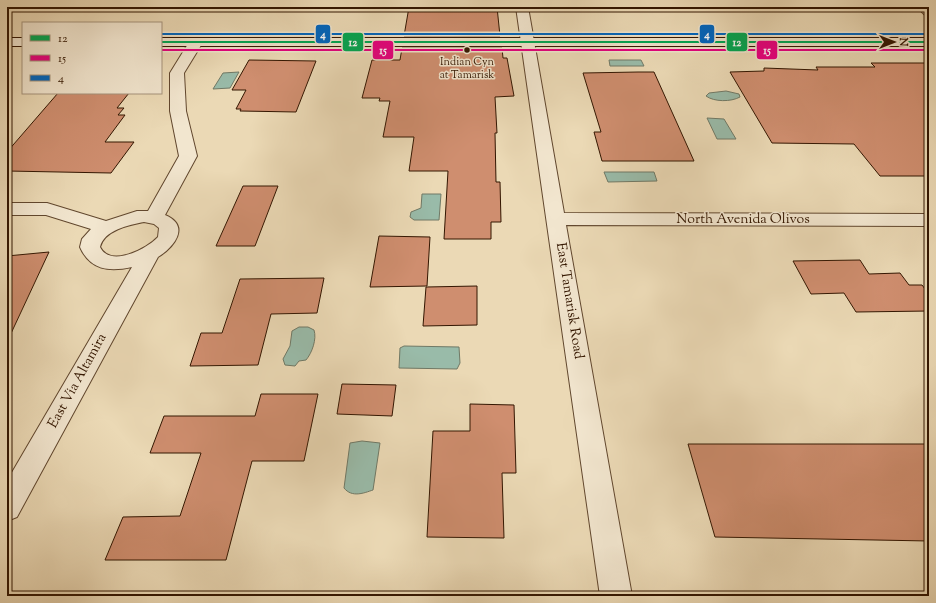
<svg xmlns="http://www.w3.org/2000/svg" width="936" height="603" viewBox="0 0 936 603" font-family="'Sorts Mill Goudy',serif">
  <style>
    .water { fill: #99bba9; stroke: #707966 }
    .building { fill: #cf8e6f; stroke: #331601 }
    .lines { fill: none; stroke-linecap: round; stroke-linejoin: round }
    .street-casing { stroke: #61472e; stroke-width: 2 }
    .secondary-casing { stroke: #331601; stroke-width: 2 }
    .street { fill: #f2e6cf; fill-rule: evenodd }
    .secondary { fill: #f2e6cf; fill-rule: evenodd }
    .bus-1-casing { stroke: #f2e6cf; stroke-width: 3 }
    .bus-2-casing { stroke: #f2e6cf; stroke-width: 3 }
    .bus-3-casing { stroke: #f2e6cf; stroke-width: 3 }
    .bus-1 { fill: #00a651; fill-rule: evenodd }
    .bus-2 { fill: #e5007d; fill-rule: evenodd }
    .bus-3 { fill: #0065bd; fill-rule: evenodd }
    .bus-dot { fill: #331601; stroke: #f2e6cf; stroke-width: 1.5 }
    .labels { text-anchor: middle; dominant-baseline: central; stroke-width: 3; stroke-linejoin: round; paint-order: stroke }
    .far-bus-label { font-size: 11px; fill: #331601; stroke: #f2e6cf }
    .street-label { font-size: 14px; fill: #331601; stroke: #f2e6cf }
    .line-badge { stroke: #f2e6cf; stroke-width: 1.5 }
    .badge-label { font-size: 11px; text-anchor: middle; font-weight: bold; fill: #fff }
  </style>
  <rect width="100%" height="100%" fill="#ebd9b5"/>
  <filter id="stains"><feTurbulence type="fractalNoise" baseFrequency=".005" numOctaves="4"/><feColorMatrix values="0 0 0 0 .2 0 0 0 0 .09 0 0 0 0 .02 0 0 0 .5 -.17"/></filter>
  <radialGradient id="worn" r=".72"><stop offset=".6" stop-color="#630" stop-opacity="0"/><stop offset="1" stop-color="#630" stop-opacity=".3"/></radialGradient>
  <!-- water -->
  <g class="water">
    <path d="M 609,60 L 641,60 L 644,66 L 610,66 Z"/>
    <path d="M 239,72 L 230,88 L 213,89 L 223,73 Z"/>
    <path d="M 726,91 L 739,94 L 740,97 C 731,102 714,102 706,96 L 709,93 Z"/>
    <path d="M 707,118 L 724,119 L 736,139 L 717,139 Z"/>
    <path d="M 604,172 L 654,172 L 657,181 L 608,182 Z"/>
    <path d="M 422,194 L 441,194 L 439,220 L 414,220 L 410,217 L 411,212 L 421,208 Z"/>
    <path d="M 299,327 L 308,327 L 314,330 C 317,339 312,353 306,360 L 299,361 L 295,366 L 285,365 L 283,359 L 290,346 L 292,331 Z"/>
    <path d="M 404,346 L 459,347 L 460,363 L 457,369 L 399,368 L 400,348 Z"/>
    <path d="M 362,441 L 380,443 L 373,490 C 364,493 352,498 344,488 L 350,443 Z"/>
  </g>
  <!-- building -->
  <g class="building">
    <path d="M 409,7 L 497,7 L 500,36 L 404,36 Z"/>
    <path d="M 402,48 L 502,48 L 503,58 L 507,58 L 514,96 L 495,97 L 497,133 L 495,133 L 496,182 L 500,182 L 501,222 L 491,222 L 491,239 L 444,239 L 448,171 L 409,171 L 414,137 L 383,137 L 390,101 L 379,101 L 380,98 L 362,98 L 372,60 L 400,60 Z"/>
    <path d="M 249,60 L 316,61 L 296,112 L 240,111 L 241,109 L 236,109 L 246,90 L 232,90 Z"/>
    <path d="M 871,63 L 929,63 L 929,176 L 880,176 L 854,144 L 772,143 L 730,72 L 764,71 L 764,68 L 818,70 L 816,67 L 875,67 Z"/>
    <path d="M 638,72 L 654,72 L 694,161 L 602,161 L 594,132 L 601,132 L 583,73 Z"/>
    <path d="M 58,93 L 129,93 L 117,108 L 124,108 L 118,115 L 125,115 L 105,142 L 134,142 L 111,173 L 7,171 L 7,152 Z"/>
    <path d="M 243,186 L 278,186 L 255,246 L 216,246 Z"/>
    <path d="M 379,236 L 430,237 L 427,286 L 370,287 Z"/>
    <path d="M 49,252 L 7,342 L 7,256 Z"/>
    <path d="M 860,260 L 869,274 L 900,273 L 909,285 L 922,285 L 929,294 L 929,311 L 856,312 L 844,293 L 811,294 L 793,261 Z"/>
    <path d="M 324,278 L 317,313 L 271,314 L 258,365 L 190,366 L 201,333 L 222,333 L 240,279 Z"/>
    <path d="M 477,286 L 477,325 L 423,326 L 426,287 Z"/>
    <path d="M 342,384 L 396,385 L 392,416 L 337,414 Z"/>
    <path d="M 261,394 L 318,394 L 304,461 L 252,461 L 226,560 L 105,560 L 123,517 L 180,516 L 201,453 L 150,453 L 164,416 L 255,416 Z"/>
    <path d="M 470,404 L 514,405 L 516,473 L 502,473 L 504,538 L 427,537 L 433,431 L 470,431 Z"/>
    <path d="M 688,444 L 929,444 L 929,541 L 715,537 Z"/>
  </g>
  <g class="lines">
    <defs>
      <g id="street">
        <path d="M 516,7 L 528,7 L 564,213 L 929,214 L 929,226 L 566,225 L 632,596 L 600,596 Z"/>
        <path d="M 917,7 L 929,7 L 929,16 L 925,15 Z"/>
        <path d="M 196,38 L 201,39 L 203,42 L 184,73 L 186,111 L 197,156 L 165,215 C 191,226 174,247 158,257 L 17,517 L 7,521 L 7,481 L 132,267 C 109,272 90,270 80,247 L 82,239 L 91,229 L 46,215 L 7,215 L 7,203 L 47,203 L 106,221 L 137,211 L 148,211 L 179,156 L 170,111 L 170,73 L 191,39 ZM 144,222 L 154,224 L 159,228 L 158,237 C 147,249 110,268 100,247 C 104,230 129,225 144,222 Z"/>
      </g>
      <g id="secondary">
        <rect x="7" y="38" width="16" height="8"/>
        <rect x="161" y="38" width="768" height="8"/>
      </g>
    </defs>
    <!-- street casing -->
    <use href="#street" class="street-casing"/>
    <!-- secondary casing -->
    <use href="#secondary" class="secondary-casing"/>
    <!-- street -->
    <use href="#street" class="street"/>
    <!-- secondary -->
    <use href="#secondary" class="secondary"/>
    <defs>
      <rect id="bus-1" x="161" y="41" width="768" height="2"/>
      <rect id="bus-2" x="161" y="49" width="768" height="2"/>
      <rect id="bus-3" x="161" y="33" width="768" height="2"/>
    </defs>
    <!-- bus-1 casing -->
    <use href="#bus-1" class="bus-1-casing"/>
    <!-- bus-2 casing -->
    <use href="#bus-2" class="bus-2-casing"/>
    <!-- bus-3 casing -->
    <use href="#bus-3" class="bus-3-casing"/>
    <!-- bus-1 -->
    <use href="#bus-1" class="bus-1"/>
    <!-- bus-2 -->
    <use href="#bus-2" class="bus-2"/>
    <!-- bus-3 -->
    <use href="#bus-3" class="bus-3"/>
  </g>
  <!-- markers -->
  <circle class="bus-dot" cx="467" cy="50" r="3.5"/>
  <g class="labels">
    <!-- far-bus labels -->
    <g class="far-bus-label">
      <text x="467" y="62">Indian Cyn<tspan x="467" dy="13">at Tamarisk</tspan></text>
    </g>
    <!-- street labels -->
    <g class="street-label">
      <text x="743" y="220">North Avenida Olivos</text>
      <text transform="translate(569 301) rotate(81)">East Tamarisk Road</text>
      <text transform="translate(78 381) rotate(-61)">East Via Altamira</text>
    </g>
  </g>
  <g class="line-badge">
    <rect x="315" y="24" width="16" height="20" rx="4" fill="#0065bd"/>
    <rect x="699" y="24" width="16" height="20" rx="4" fill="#0065bd"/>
    <rect x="342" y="32" width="22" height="20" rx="4" fill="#00a651"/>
    <rect x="726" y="32" width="22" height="20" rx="4" fill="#00a651"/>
    <rect x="372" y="40" width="22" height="20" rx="4" fill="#e5007d"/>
    <rect x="756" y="40" width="22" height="20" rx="4" fill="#e5007d"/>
  </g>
  <g class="badge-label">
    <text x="323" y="38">4</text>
    <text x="707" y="38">4</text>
    <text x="353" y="46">12</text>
    <text x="737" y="46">12</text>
    <text x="383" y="54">15</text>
    <text x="767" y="54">15</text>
  </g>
  <!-- margin -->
  <rect width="936" height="603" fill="none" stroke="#ebd9b5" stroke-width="24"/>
  <rect x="8" y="8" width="920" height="587" fill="none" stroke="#331601" stroke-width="2"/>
  <rect x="12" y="12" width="912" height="579" fill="none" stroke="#331601"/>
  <!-- legend -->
  <rect x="22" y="22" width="140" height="72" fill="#f2e6cf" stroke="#a6937d"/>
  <rect x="30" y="35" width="20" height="6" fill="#00a651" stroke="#a6937d"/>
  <text x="58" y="42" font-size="12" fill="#331601">12</text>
  <rect x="30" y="55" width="20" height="6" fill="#e5007d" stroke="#a6937d"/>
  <text x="58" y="62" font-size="12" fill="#331601">15</text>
  <rect x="30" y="75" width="20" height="6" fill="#0065bd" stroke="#a6937d"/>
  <text x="58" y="82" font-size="12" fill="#331601">4</text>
  <!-- north arrow -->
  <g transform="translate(894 42) rotate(90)" stroke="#f2e6cf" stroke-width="3" paint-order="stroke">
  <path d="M0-3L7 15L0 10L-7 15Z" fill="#331601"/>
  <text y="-6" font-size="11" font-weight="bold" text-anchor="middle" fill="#331601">N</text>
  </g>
  <rect width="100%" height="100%" filter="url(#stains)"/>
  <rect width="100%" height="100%" fill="url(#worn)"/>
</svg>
